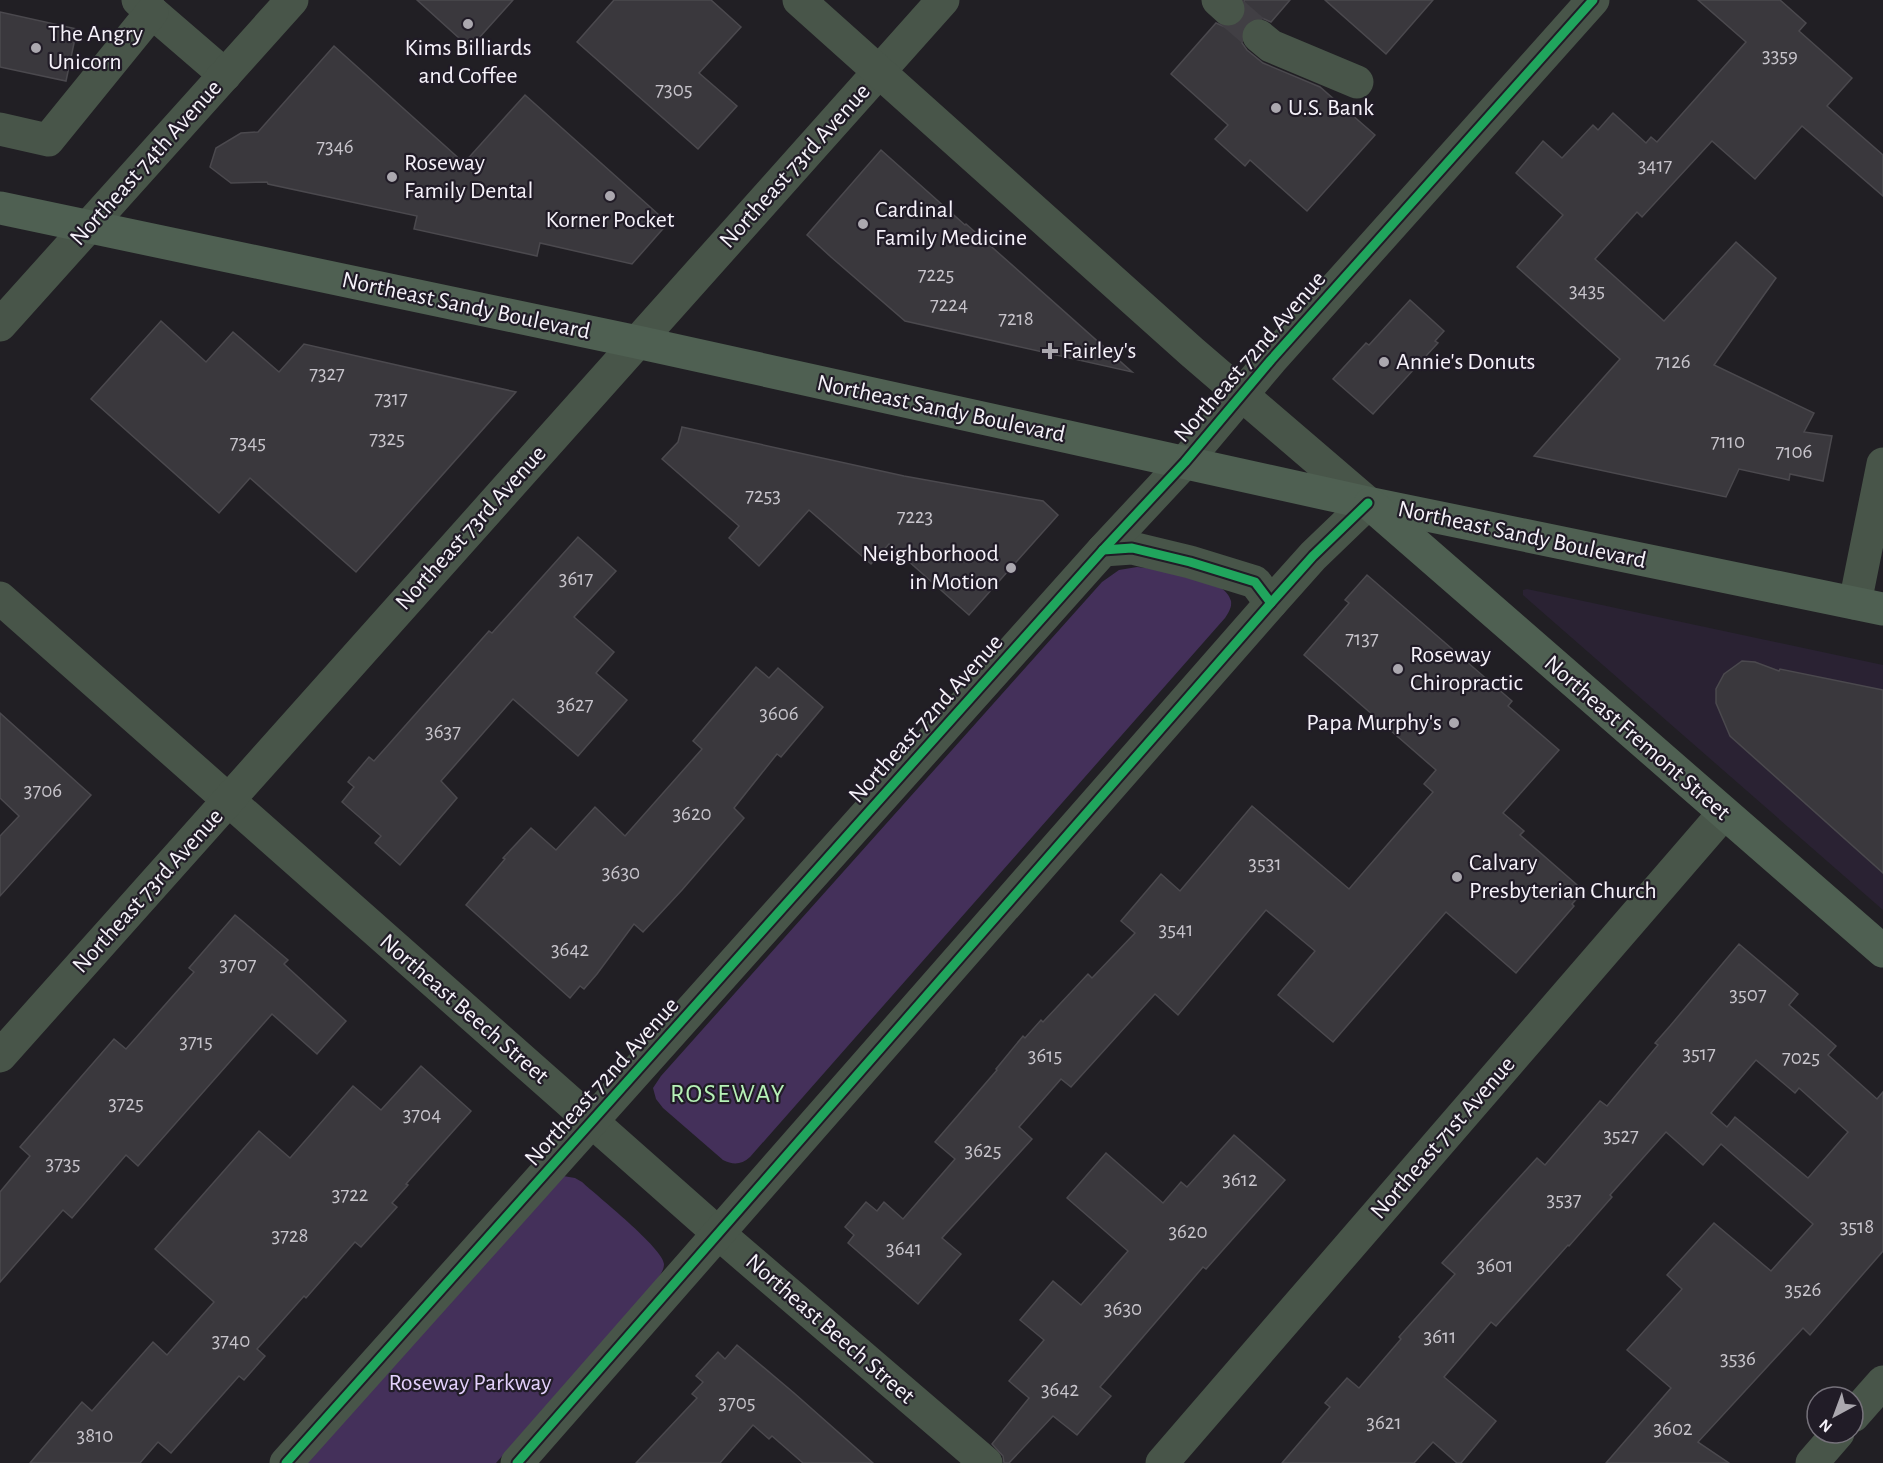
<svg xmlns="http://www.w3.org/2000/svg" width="1883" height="1463" viewBox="0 0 1883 1463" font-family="'Alegreya Sans',sans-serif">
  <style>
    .built { fill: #2a2233 }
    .green { fill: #44305a }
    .building { fill: #3a383d; stroke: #4b494e; stroke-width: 1.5; fill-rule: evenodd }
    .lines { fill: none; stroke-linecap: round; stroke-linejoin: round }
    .minor-tunnel { stroke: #413f44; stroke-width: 33; stroke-dasharray: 33 16; stroke-linecap: butt }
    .minor { stroke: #485549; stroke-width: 33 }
    .major { stroke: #4f6052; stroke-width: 33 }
    .cycleway-casing { stroke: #211c27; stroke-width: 13 }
    .cycleway { stroke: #20a55d; stroke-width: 9 }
    .poi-dot { fill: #aba8af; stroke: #211c27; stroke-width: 2 }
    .labels { text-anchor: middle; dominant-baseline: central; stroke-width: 4.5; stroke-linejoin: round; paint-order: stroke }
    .number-label { font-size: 21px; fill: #c7c4cb }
    .poi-label { font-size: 24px; fill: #f6f2fa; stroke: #211c27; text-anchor: start }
    .street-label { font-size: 24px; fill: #f6f2fa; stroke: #211c27 }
    .park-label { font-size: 24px; fill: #e4d1fc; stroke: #211c27 }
    .neighbourhood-label { font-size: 26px; letter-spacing: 1.5px; fill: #b6f2b7; stroke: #211c27 }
  </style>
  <rect width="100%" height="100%" fill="#211f24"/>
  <!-- built -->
  <path class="built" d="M 1527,589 L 1883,665 L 1883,910 L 1523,595 L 1523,590 Z"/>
  <!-- green -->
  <g class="green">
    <path d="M 1137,567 C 1158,569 1226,576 1231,601 C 1232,608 1228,613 1225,618 L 750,1157 C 741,1165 733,1165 723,1160 L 663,1108 L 656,1099 L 653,1088 L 661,1076 L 1102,582 L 1119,570 Z"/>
    <path d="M 563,1176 L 575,1178 L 582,1182 C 596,1195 664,1249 664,1264 C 664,1270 660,1275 657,1280 L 496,1463 L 299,1463 Z"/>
  </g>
  <!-- building -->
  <g class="building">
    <path d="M 417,0 L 513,0 L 470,48 Z"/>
    <path d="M 614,0 L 711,0 L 741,27 L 699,73 L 737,106 L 698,149 L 577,42 Z"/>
    <path d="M 1244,0 L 1290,0 L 1271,22 L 1262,18 L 1253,18 L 1245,24 L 1241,32 L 1242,43 L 1247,50 L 1263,63 L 1320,87 L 1375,135 L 1307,211 L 1250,160 L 1245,166 L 1215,139 L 1228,125 L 1171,74 L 1216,23 L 1225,27 L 1234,27 L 1241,22 L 1246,12 Z"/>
    <path d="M 1325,0 L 1433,0 L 1386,54 Z"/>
    <path d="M 1698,0 L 1780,0 L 1806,23 L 1799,31 L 1852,78 L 1827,106 L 1883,155 L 1883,196 L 1802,126 L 1755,179 L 1712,141 L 1642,217 L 1637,212 L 1595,259 L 1664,321 L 1736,242 L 1776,278 L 1714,365 L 1814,413 L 1804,432 L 1832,436 L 1823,481 L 1790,474 L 1789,480 L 1739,469 L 1726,497 L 1534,456 L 1620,359 L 1517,267 L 1563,215 L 1516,173 L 1543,141 L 1562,158 L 1593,125 L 1598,130 L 1613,113 L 1646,143 L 1651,137 L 1657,142 L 1746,42 Z"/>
    <path d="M 0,12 L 77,29 L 66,81 L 0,67 Z"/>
    <path d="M 334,46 L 464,163 L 525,95 L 668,223 L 632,264 L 540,243 L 537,256 L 414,229 L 417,216 L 268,184 L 267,182 L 231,183 L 210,167 L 216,148 L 241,133 L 258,132 Z"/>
    <path d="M 881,150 L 965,225 L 966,224 L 1132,372 L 905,321 L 831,257 L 807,235 Z"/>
    <path d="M 1410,300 L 1444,331 L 1435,341 L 1438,343 L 1373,414 L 1333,379 L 1366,343 L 1369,345 Z"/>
    <path d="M 161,321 L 206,362 L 233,332 L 279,372 L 304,344 L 516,392 L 356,572 L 250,478 L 219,513 L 91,399 Z"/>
    <path d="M 682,427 L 904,476 L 1043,501 L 1058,515 L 969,615 L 889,544 L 871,564 L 809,510 L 759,566 L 729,538 L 739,526 L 662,459 L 678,442 Z"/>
    <path d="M 578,537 L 616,571 L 574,617 L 614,652 L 596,673 L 627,700 L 578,756 L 513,699 L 441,781 L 457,798 L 400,865 L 375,843 L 381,836 L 342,802 L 354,787 L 348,782 L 369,757 L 374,761 L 489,631 L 492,633 Z"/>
    <path d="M 1367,575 L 1512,701 L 1508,706 L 1559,750 L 1503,813 L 1524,831 L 1520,835 L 1584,891 L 1572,904 L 1574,906 L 1516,973 L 1446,912 L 1333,1042 L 1278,995 L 1315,951 L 1266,910 L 1178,1015 L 1155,994 L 1071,1087 L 1061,1079 L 1019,1127 L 1032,1139 L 942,1238 L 961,1254 L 918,1304 L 848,1243 L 854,1235 L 845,1227 L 866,1202 L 877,1211 L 884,1202 L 903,1219 L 955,1159 L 935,1142 L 997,1070 L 996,1069 L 1023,1036 L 1025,1038 L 1041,1020 L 1043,1022 L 1088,974 L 1092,978 L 1135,933 L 1121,921 L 1161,874 L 1180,891 L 1252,806 L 1349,889 L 1433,792 L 1424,784 L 1436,770 L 1304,655 L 1349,603 L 1345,600 Z"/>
    <path d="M 1742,661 L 1755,662 L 1779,671 L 1780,669 L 1883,690 L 1883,873 L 1730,736 L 1716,703 L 1716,689 L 1724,674 Z"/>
    <path d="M 756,667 L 769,678 L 778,668 L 823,707 L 781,757 L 777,754 L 734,808 L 744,818 L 682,890 L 643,932 L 634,924 L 597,974 L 584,989 L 580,986 L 570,998 L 466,905 L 505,859 L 503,858 L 531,828 L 556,850 L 595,807 L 625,836 L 702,749 L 693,741 Z"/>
    <path d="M 0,713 L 91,795 L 0,896 L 0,836 L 19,816 L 0,798 Z"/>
    <path d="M 235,915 L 288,960 L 284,964 L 346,1021 L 317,1054 L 272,1014 L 138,1166 L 126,1155 L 72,1218 L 63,1210 L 0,1282 L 0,1192 L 30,1156 L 20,1147 L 114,1039 L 126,1049 L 194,972 L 189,968 Z"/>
    <path d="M 1739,944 L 1798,994 L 1789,1005 L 1836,1046 L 1828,1055 L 1877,1099 L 1883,1092 L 1883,1251 L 1810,1335 L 1803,1328 L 1698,1442 L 1729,1463 L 1606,1463 L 1671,1388 L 1627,1350 L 1682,1289 L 1667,1275 L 1714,1223 L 1771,1271 L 1813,1224 L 1721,1144 L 1703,1165 L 1666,1132 L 1610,1195 L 1612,1197 L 1569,1246 L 1568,1245 L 1496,1326 L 1491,1322 L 1444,1377 L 1496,1421 L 1461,1463 L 1457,1463 L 1433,1442 L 1414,1463 L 1282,1463 L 1330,1407 L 1325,1403 L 1347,1378 L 1359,1388 L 1401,1339 L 1399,1337 L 1455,1274 L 1442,1263 L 1537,1158 L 1545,1165 L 1600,1101 L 1607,1106 L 1658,1045 L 1655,1043 L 1670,1026 ZM 1756,1060 L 1795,1093 L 1799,1088 L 1848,1132 L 1808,1178 L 1735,1117 L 1727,1127 L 1711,1113 Z"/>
    <path d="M 421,1066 L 471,1111 L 406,1184 L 408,1185 L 392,1203 L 397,1207 L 361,1247 L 355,1242 L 306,1298 L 304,1296 L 257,1349 L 265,1356 L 244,1380 L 239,1376 L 171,1453 L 158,1442 L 140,1463 L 30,1463 L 82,1402 L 92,1411 L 153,1342 L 167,1355 L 214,1302 L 155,1249 L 259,1131 L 290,1158 L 353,1086 L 381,1110 Z"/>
    <path d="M 1234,1135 L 1285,1180 L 1206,1269 L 1203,1267 L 1100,1387 L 1111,1396 L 1077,1435 L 1053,1416 L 1009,1463 L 1004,1463 L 1003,1456 L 992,1444 L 1029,1398 L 1009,1381 L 1044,1340 L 1020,1320 L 1053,1281 L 1081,1305 L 1128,1251 L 1067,1198 L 1106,1153 L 1163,1203 L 1181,1182 L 1187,1187 Z"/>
    <path d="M 737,1345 L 794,1393 L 873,1463 L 803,1463 L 772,1436 L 769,1439 L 753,1425 L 720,1463 L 636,1463 L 697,1398 L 692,1394 L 703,1382 L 696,1376 L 718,1352 L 725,1359 Z"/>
  </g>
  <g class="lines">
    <!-- minor-tunnel -->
    <path class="minor-tunnel" d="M 1228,9 L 1259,36"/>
    <!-- minor -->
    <g class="minor">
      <path d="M 138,0 L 225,75"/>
      <path d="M 1218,0 L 1228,9"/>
      <path d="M 1259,36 L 1271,46 L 1357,82"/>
      <path d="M 0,129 L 48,140 L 152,12"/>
      <path d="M 0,325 L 292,0"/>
      <path d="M 1103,550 L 1132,548 L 1190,562 L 1255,582 L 1271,603"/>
      <path d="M 0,598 L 718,1233 L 986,1463"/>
      <path d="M 1855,603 L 1883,464"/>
      <path d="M 0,1056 L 943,0"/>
      <path d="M 1853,1416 L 1883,1382"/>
      <path d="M 286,1463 L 1103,550 L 1185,462 L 1271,360 L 1593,0"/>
      <path d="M 517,1463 L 1271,603 L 1313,556 L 1368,503 L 1192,352 L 799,0"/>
      <path d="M 1162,1463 L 1724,813"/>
      <path d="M 1812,1463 L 1838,1433"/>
    </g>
    <!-- major -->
    <g class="major">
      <path d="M 0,208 L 637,342 L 1368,503 L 1883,609"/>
      <path d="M 1370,504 L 1883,951"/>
    </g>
    <defs>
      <g id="cycleway">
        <path d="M 1103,550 L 1132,548 L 1190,562 L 1255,582 L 1271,603"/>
        <path d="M 286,1463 L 1103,550 L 1185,462 L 1271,360 L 1593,0"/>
        <path d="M 517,1463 L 1271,603 L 1313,556 L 1368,503"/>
      </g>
    </defs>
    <!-- cycleway casing -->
    <use href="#cycleway" class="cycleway-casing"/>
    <!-- cycleway -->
    <use href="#cycleway" class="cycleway"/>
  </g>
  <!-- markers -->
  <g class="poi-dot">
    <circle cx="468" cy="24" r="6"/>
    <circle cx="36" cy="48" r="6"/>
    <circle cx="1276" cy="108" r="6"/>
    <circle cx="392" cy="177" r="6"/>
    <circle cx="610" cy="196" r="6"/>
    <circle cx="863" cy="224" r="6"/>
    <path d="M1047 342h6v6h6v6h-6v6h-6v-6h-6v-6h6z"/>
    <circle cx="1384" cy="362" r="6"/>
    <circle cx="1011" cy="568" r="6"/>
    <circle cx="1398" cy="669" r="6"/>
    <circle cx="1454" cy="723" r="6"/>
    <circle cx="1457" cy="877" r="6"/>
  </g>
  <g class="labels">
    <!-- number labels -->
    <g class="number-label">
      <text x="1780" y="55">3359</text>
      <text x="674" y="89">7305</text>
      <text x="335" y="146">7346</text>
      <text x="1655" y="165">3417</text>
      <text x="936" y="274">7225</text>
      <text x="1587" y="290">3435</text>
      <text x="949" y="304">7224</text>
      <text x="1016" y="318">7218</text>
      <text x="1673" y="361">7126</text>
      <text x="327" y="373">7327</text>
      <text x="391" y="398">7317</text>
      <text x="387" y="438">7325</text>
      <text x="1728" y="441">7110</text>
      <text x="248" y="442">7345</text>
      <text x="1794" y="451">7106</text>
      <text x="763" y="495">7253</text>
      <text x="915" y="516">7223</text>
      <text x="576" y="578">3617</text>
      <text x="1362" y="638">7137</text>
      <text x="575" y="704">3627</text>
      <text x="779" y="713">3606</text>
      <text x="443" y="731">3637</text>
      <text x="43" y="790">3706</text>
      <text x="692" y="813">3620</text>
      <text x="1265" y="863">3531</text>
      <text x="621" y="872">3630</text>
      <text x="1176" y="929">3541</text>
      <text x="570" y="949">3642</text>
      <text x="238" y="964">3707</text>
      <text x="1748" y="994">3507</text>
      <text x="196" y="1041">3715</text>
      <text x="1699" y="1053">3517</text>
      <text x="1045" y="1055">3615</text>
      <text x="1801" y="1057">7025</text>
      <text x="126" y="1103">3725</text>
      <text x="422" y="1114">3704</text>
      <text x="1621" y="1135">3527</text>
      <text x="983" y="1150">3625</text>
      <text x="63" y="1163">3735</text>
      <text x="1240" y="1179">3612</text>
      <text x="350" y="1194">3722</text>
      <text x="1564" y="1199">3537</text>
      <text x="1857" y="1226">3518</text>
      <text x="1188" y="1231">3620</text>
      <text x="290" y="1235">3728</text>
      <text x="904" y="1248">3641</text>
      <text x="1495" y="1265">3601</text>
      <text x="1803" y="1289">3526</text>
      <text x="1123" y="1308">3630</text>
      <text x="1440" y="1336">3611</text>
      <text x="231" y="1340">3740</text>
      <text x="1738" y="1358">3536</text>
      <text x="1060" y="1389">3642</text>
      <text x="737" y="1402">3705</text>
      <text x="1384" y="1422">3621</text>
      <text x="1673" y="1428">3602</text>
      <text x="95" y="1435">3810</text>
    </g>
    <!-- poi labels -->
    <g class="poi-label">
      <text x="48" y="34">The Angry<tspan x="48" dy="28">Unicorn</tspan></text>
      <text x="468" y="48" text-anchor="middle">Kims Billiards<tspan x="468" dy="28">and Coffee</tspan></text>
      <text x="1288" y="108">U.S. Bank</text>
      <text x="404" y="163">Roseway<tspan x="404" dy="28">Family Dental</tspan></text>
      <text x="875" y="210">Cardinal<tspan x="875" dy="28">Family Medicine</tspan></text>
      <text x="610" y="220" text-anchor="middle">Korner Pocket</text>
      <text x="1062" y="351">Fairley's</text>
      <text x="1396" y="362">Annie's Donuts</text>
      <text x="999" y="554" text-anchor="end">Neighborhood<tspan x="999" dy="28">in Motion</tspan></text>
      <text x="1410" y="655">Roseway<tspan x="1410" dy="28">Chiropractic</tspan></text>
      <text x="1442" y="723" text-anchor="end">Papa Murphy's</text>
      <text x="1469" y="863">Calvary<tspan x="1469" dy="28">Presbyterian Church</tspan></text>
    </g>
    <!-- street labels -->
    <g class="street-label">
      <text transform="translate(146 163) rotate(-48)">Northeast 74th Avenue</text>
      <text transform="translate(795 166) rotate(-48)">Northeast 73rd Avenue</text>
      <text transform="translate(466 306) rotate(12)">Northeast Sandy Boulevard</text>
      <text transform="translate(1250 357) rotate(-49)">Northeast 72nd Avenue</text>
      <text transform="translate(941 409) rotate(12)">Northeast Sandy Boulevard</text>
      <text transform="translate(471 528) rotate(-48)">Northeast 73rd Avenue</text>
      <text transform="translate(1522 535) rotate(12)">Northeast Sandy Boulevard</text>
      <text transform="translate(926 719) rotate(-48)">Northeast 72nd Avenue</text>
      <text transform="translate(1637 738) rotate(41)">Northeast Fremont Street</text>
      <text transform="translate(148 891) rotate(-48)">Northeast 73rd Avenue</text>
      <text transform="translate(464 1009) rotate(41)">Northeast Beech Street</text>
      <text transform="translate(602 1082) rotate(-48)">Northeast 72nd Avenue</text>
      <text transform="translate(1443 1138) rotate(-49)">Northeast 71st Avenue</text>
      <text transform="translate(830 1329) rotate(41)">Northeast Beech Street</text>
    </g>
    <!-- park labels -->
    <g class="park-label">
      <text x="470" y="1383">Roseway Parkway</text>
    </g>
    <!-- neighbourhood labels -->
    <g class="neighbourhood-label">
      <text x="728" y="1094">ROSEWAY</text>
    </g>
  </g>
  <!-- north arrow -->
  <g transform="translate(1835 1415) rotate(221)"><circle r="28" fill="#211c27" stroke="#76727b" stroke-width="1.5"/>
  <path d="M0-4.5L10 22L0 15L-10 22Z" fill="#aba8af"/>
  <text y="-9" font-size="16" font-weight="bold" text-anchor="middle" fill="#f6f2fa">N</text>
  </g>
</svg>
